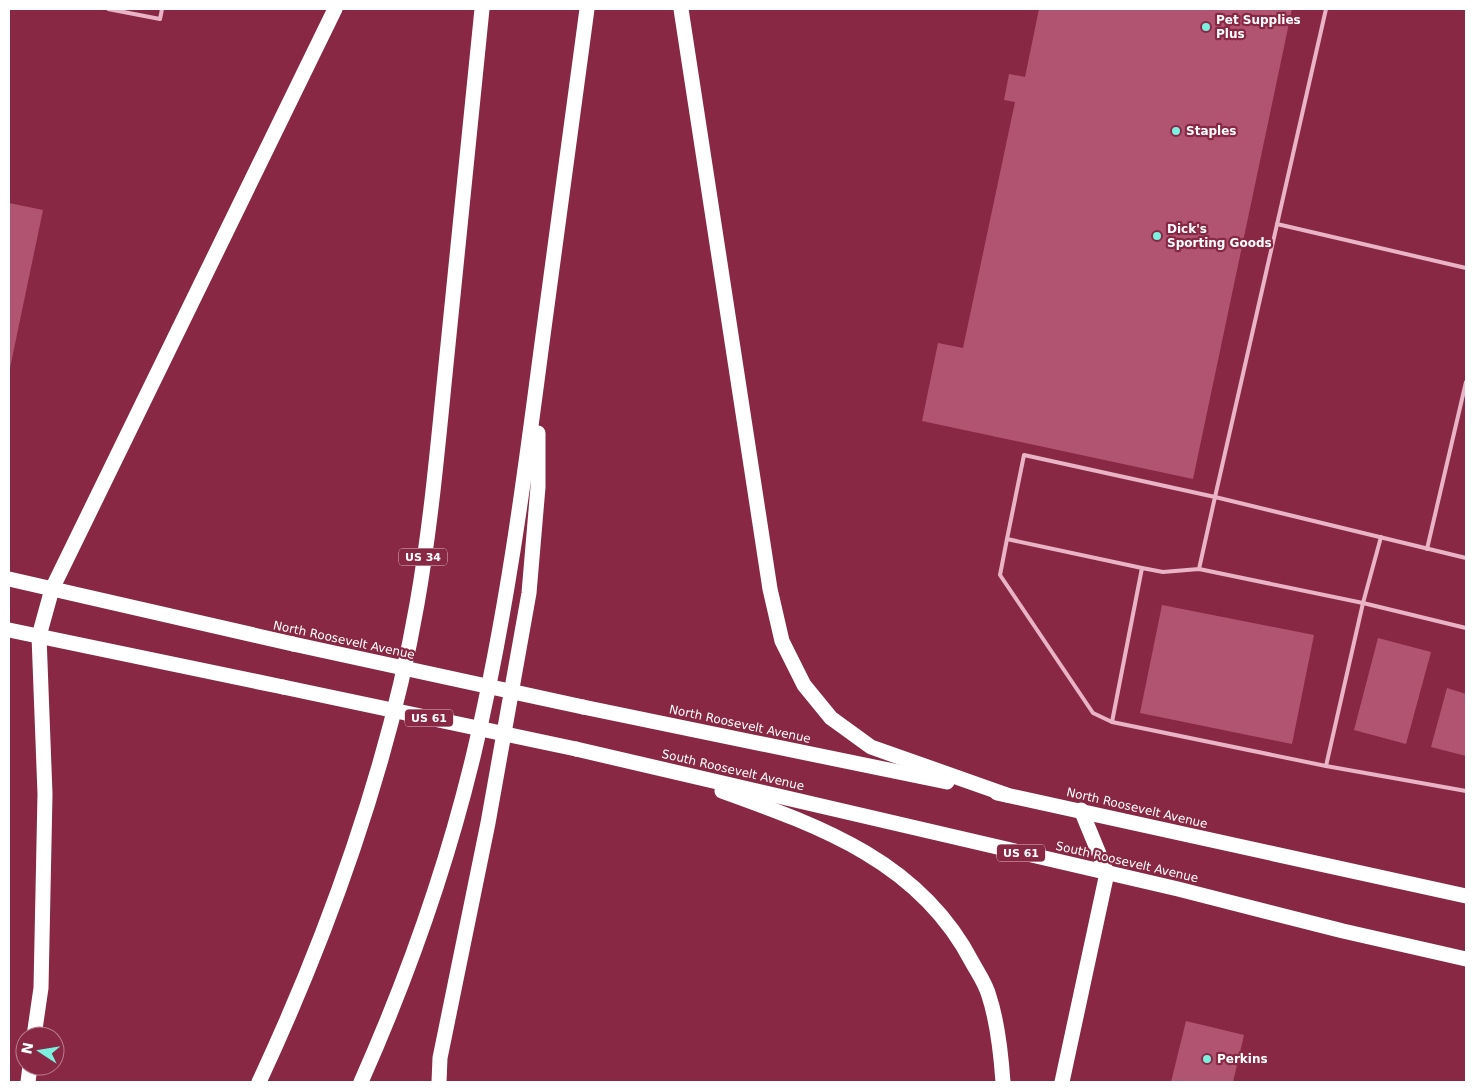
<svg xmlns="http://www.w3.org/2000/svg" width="1475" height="1091" viewBox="0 0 1475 1091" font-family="'DejaVu Sans',sans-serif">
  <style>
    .building { fill: #b15471 }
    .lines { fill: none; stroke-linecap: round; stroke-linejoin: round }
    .lane { stroke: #e9b4c5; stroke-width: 4 }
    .highway { stroke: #fff; stroke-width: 15 }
    .highway-bridge { stroke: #fff; stroke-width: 15 }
    .poi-dot { fill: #7af1de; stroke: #882845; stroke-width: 2 }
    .labels { text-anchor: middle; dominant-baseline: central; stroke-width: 4.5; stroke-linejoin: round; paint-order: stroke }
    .shield { fill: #882845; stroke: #dbbec7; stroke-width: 1 }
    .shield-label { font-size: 11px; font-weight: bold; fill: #fff }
    .poi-label { font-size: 12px; font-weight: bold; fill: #fff; stroke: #882845; text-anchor: start }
    .street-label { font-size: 12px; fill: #fff; stroke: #882845 }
  </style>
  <rect width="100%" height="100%" fill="#882845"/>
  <!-- building -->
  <g class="building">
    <path d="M 1039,9 L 1292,9 L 1193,479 L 922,421 L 938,343 L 963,348 L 1015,102 L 1004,100 L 1009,74 L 1025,77 Z"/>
    <path d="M 9,203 L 43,210 L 10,368 L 9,368 Z"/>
    <path d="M 1162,605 L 1314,635 L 1292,744 L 1140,713 Z"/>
    <path d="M 1378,638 L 1431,652 L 1406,744 L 1354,730 Z"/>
    <path d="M 1447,688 L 1466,694 L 1466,756 L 1431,747 Z"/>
    <path d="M 1186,1021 L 1244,1035 L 1233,1082 L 1171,1082 Z"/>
  </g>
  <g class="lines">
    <!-- lane -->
    <g class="lane">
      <path d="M 108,9 L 160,19 L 162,9"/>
      <path d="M 1326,9 L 1215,497 L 1466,558"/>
      <path d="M 1277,224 L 1466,268"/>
      <path d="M 1381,537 L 1363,603 L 1326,766 L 1466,791"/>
      <path d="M 1007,539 L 1000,575 L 1093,713 L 1112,722 L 1326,766"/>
      <path d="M 1427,549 L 1466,382"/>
      <path d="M 1199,569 L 1163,572 L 1142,568 L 1007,539 L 1024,455 L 1215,497 L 1199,569 L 1363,603 L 1466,628"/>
      <path d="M 1112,722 L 1142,568"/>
    </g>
    <!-- highway -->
    <g class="highway">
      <path d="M 681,9 L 770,589 L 782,641 L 804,685 L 831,718 L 871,747 L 1007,795"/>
      <path d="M 9,579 L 293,644"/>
      <path d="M 9,630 L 283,687"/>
      <path d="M 583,707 L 947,782"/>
      <path d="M 576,749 L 1178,889 L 1343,931 L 1466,959"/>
      <path d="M 722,791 C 822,827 920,862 972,962 C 978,973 986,984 989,996 C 998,1023 1001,1054 1003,1082"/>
      <path d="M 997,793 L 1466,896"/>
      <path d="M 34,1036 L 41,988 L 45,794 L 39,636 L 52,589 L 335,9"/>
      <path d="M 28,1082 L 30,1066"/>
      <path d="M 259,1082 C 328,934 389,765 417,604 C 432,519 439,432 448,345 C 459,233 470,121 482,9"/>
      <path d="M 361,1082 C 408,976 447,866 474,753 C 506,618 524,481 542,343 C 557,232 572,120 587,9"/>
      <path d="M 439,1082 L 440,1058 L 488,823 L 529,593 L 538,487 L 538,433"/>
      <path d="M 1062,1082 L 1107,873 L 1081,810"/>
    </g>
    <!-- highway-bridge -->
    <g class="highway-bridge">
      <path d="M 293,644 L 583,707"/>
      <path d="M 283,687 L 576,749"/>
    </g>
  </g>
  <!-- markers -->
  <g class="poi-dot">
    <circle cx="1206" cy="27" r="5"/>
    <circle cx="1176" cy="131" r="5"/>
    <circle cx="1157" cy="236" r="5"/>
    <circle cx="1207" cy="1059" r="5"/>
  </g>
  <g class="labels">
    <!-- shield labels -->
    <g class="shield">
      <rect x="399" y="548.5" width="48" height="17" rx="4"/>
      <rect x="405" y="709.5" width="48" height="17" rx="4"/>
      <rect x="997" y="844.5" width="48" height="17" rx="4"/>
    </g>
    <g class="shield-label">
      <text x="423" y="557">US 34</text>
      <text x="429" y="718">US 61</text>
      <text x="1021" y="853">US 61</text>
    </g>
    <!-- poi labels -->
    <g class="poi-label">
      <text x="1216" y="20">Pet Supplies<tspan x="1216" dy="14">Plus</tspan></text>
      <text x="1186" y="131">Staples</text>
      <text x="1167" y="229">Dick's<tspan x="1167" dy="14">Sporting Goods</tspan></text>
      <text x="1217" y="1059">Perkins</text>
    </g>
    <!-- street labels -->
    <g class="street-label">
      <text transform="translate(344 640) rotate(12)">North Roosevelt Avenue</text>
      <text transform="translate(740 724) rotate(12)">North Roosevelt Avenue</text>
      <text transform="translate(733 770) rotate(13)">South Roosevelt Avenue</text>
      <text transform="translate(1137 808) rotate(13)">North Roosevelt Avenue</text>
      <text transform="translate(1127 862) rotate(13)">South Roosevelt Avenue</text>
    </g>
  </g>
  <!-- border -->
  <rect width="1475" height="1091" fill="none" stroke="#ffffff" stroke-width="20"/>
  <!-- north arrow -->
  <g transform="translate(40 1051) rotate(282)"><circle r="24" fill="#882845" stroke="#b87e8f"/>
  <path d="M0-4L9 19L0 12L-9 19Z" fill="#7af1de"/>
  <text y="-8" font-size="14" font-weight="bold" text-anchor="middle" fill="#ffffff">N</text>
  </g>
</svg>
